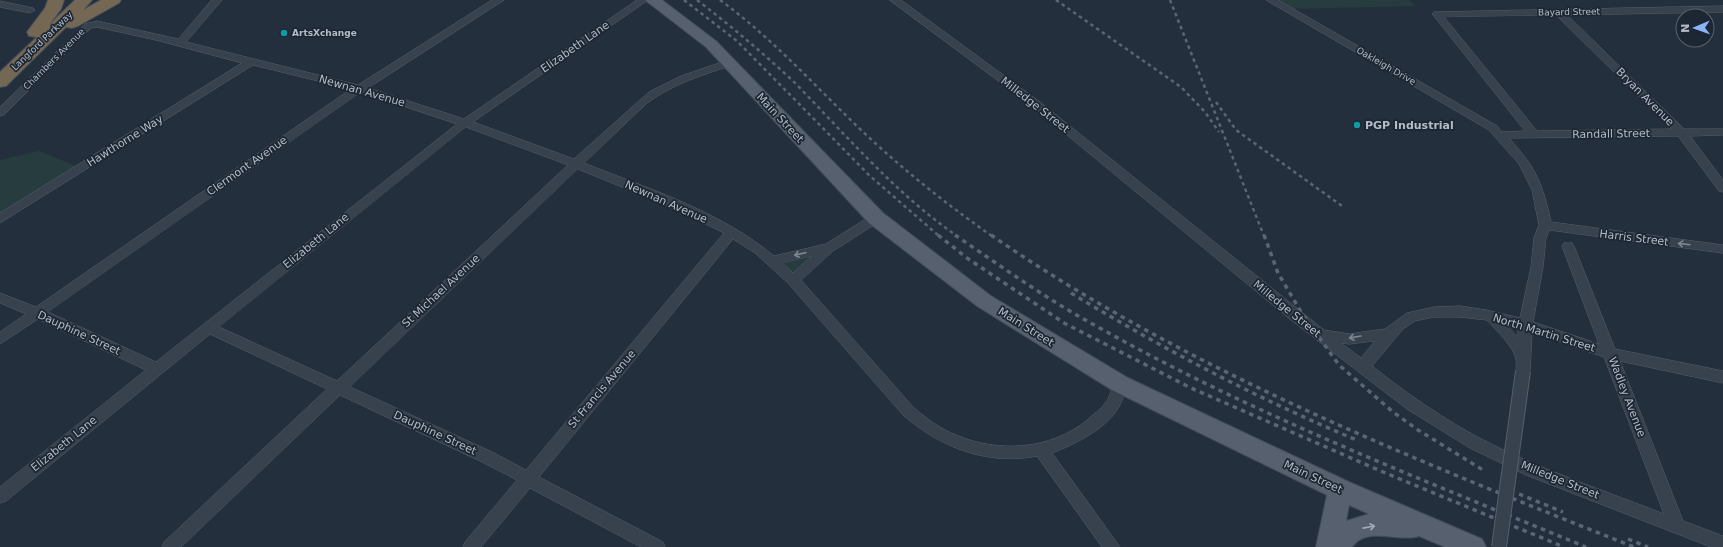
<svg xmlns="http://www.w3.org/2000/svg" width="1723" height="547" viewBox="0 0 1723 547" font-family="'DejaVu Sans',sans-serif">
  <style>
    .green { fill: #263c3f }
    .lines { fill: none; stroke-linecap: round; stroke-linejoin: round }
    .street-casing { stroke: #565f6c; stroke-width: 1 }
    .primary-casing { stroke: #414a57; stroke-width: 2 }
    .highway-casing { stroke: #434c59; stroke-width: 2 }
    .street { fill: #38414e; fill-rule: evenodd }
    .primary { fill: #56606e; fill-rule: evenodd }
    .highway { fill: #746855; fill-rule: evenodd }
    .rail-far1 { stroke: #5a6575; stroke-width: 2.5; stroke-dasharray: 3.5 3.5; stroke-linecap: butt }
    .rail { stroke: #5a6575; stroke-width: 3.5; stroke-dasharray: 4.5 4.5; stroke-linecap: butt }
    .street-bridge-casing { stroke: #565f6c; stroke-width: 16; stroke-linecap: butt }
    .street-bridge { stroke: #38414e; stroke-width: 14 }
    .oneway { stroke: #7c8592 }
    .oneway2 { stroke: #a1aab7 }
    .culture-dot { fill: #0f9aa8; stroke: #1d2633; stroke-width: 1.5 }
    .labels { text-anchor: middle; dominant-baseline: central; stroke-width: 3.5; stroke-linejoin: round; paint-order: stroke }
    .far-street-label { font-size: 9px; fill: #b4bcc9; stroke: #1d2633 }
    .far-poi-label { font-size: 9px; font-weight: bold; fill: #b4bcc9; stroke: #1d2633; text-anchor: start }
    .street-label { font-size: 11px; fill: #b4bcc9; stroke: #1d2633 }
    .poi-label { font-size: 11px; font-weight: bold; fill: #b4bcc9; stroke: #1d2633; text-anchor: start }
  </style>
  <rect width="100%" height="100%" fill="#242f3e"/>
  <!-- green -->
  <g class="green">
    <path d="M 1272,0 L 1409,0 L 1415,6 L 1290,9 Z"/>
    <path d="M 39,151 L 76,166 L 0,214 L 0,160 Z"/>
    <path d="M 823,249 L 790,278 L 774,263 Z"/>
  </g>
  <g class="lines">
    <defs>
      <g id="street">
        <path d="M 212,0 L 222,0 L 186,42 L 358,85 L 492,0 L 504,0 L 368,88 L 464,119 L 637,0 L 648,0 L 473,122 L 574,159 L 649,92 L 681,76 L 725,61 L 733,61 L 734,63 L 733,65 C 702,75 673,84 647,103 L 584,163 C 649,189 720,211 774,256 L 826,244 L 872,215 L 880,215 L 882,218 L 880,221 L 833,251 L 801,280 L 913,407 C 926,418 940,429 956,435 C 998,453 1050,450 1086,421 C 1092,415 1101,410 1106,402 C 1111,396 1111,387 1115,380 L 1120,378 L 1125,380 L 1127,384 C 1125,393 1122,402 1117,410 C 1104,430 1073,445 1052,453 L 1120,547 L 1102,547 L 1037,456 C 987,466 940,447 903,415 L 788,283 L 755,253 L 733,239 L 539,477 L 663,542 L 665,547 L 641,547 L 530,488 L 481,547 L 463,547 L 465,542 L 517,480 L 482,462 L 340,395 L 181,547 L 162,547 L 164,542 L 327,389 L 210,334 L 6,501 L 0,503 L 0,487 L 146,370 L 38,319 L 0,344 L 0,332 L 26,314 L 0,303 L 0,293 L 36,307 L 351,89 L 253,65 L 0,223 L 0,213 L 242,63 L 156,40 L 97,27 L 91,28 L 4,115 L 0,116 L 0,107 L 85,24 L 97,21 L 178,39 ZM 361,92 L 457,124 L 156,362 L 48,312 ZM 466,127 L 568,165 L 337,381 L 219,327 ZM 578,169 L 678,210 L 724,233 L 526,470 L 492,452 L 350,387 ZM 812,256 L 793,273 L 782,263 Z"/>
        <path d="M 890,0 L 901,0 L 1040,102 L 1324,330 L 1349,334 L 1385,329 L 1407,313 L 1435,307 L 1460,306 L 1486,310 L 1520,318 L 1531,267 L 1534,238 L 1539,225 L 1532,190 L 1519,164 L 1489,130 L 1266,0 L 1278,0 L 1497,126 L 1502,132 L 1525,131 L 1434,16 L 1432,14 L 1434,12 L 1723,6 L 1723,12 L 1567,15 L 1684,129 L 1723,129 L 1723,135 L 1690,136 L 1723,180 L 1723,192 L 1719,191 L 1678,136 L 1509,138 C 1536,168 1542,182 1551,222 L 1723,245 L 1723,253 L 1549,230 L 1546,238 L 1543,267 L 1533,322 L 1599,344 L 1562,246 L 1564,243 L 1572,243 L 1574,246 L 1615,349 L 1723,371 L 1723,383 L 1620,361 L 1683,521 L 1723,536 L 1723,547 L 1711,547 L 1526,475 L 1470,448 L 1407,409 L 1291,320 L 1032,106 ZM 1556,15 L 1672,129 L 1537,131 L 1444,17 ZM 1435,317 L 1460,317 L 1487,320 C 1495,329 1514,347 1516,359 C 1517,365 1515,369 1518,375 L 1523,377 L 1528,375 L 1530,371 L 1532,332 L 1604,357 L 1664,514 C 1603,490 1539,469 1481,439 C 1442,418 1406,393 1372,366 L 1403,329 L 1415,321 ZM 1507,325 L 1518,328 L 1518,337 ZM 1375,341 L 1361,358 L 1341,343 L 1349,344 Z"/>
        <path d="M 0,1 L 33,8 L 35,10 L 30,13 L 0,7 Z"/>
      </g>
      <path id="primary" d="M 645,0 L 662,0 L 716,41 L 883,213 L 991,296 L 1128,378 L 1349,482 L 1482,539 L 1486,547 L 1445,547 L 1419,536 C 1399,543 1367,525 1352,547 L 1316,547 L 1327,495 L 1112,390 L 977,306 L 869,223 L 706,47 ZM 1349,505 L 1369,514 L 1346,521 Z"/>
      <path id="highway" d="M 48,0 L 64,0 L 61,9 L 49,25 L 75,0 L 92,0 L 83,10 L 101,0 L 121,0 L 119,3 L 78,26 L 72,28 L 66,27 L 6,86 L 0,87 L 0,72 L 37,37 L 29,36 L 27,32 L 45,8 Z"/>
    </defs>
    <!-- street casing -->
    <use href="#street" class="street-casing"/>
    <!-- primary casing -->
    <use href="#primary" class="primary-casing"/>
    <!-- highway casing -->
    <use href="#highway" class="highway-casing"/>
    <!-- street -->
    <use href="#street" class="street"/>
    <!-- primary -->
    <use href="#primary" class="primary"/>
    <!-- highway -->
    <use href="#highway" class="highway"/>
    <!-- rail-far1 -->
    <g class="rail-far1">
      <path d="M 684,0 L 737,41 L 870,176 L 939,236"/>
      <path d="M 697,0 C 731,26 763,53 794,82 C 846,135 895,193 957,236"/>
      <path d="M 720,0 C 772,38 814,85 860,129 C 901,168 946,204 992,236"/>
      <path d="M 1056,0 L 1181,87 L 1205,112 L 1219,132"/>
      <path d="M 1170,0 L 1264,236"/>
      <path d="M 1216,102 L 1236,130 L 1342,206"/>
    </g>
    <!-- rail -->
    <g class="rail">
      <path d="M 938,235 L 967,258 L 1064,323 L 1191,388 L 1383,472 L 1564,547"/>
      <path d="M 955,235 C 1002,267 1048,300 1098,327 C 1254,415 1421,479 1586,547"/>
      <path d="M 991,235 C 1188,371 1413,459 1634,547"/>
      <path d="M 1264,235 L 1278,273 L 1301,312 L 1339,365 L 1393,412 L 1418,430 L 1483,470"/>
      <path d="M 1071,293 C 1163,349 1260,400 1359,441"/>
      <path d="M 1519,494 L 1563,512"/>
      <path d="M 1628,539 L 1648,547"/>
    </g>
    <defs>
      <path id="street-bridge" d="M 1499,547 L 1523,371"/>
    </defs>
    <!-- street-bridge casing -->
    <use href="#street-bridge" class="street-bridge-casing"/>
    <!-- street-bridge -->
    <use href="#street-bridge" class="street-bridge"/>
  </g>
  <!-- one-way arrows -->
  <defs><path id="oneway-shaft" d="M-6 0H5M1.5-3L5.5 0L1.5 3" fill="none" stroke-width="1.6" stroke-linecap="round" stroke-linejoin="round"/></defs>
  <g class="oneway">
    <use href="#oneway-shaft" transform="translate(1684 244) rotate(-173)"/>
    <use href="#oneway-shaft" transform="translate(800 254) rotate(167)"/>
    <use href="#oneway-shaft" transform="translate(1355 337) rotate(170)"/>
  </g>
  <use class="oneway2" href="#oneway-shaft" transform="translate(1369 527) rotate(-11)"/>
  <!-- markers -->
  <g class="culture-dot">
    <circle cx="284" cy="33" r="4"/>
    <circle cx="1357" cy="125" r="4"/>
  </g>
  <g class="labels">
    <!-- far-street labels -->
    <g class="far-street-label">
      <text transform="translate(1569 12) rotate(-1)">Bayard Street</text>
      <text transform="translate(42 41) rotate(-44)">Langford Parkway</text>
      <text transform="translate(54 59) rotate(-45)">Chambers Avenue</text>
      <text transform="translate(1386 66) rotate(30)">Oakleigh Drive</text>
    </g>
    <!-- far-poi labels -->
    <g class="far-poi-label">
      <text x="292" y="33">ArtsXchange</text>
    </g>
    <!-- street labels -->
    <g class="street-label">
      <text transform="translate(575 47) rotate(-35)">Elizabeth Lane</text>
      <text transform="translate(362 91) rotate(16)">Newnan Avenue</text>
      <text transform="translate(1645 97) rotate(45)">Bryan Avenue</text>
      <text transform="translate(1035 105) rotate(38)">Milledge Street</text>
      <text transform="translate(780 118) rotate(47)">Main Street</text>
      <text transform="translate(1611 134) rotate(-1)">Randall Street</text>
      <text transform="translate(125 141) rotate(-32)">Hawthorne Way</text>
      <text transform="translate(247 166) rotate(-35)">Clermont Avenue</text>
      <text transform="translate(666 202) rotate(24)">Newnan Avenue</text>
      <text transform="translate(1634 238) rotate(7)">Harris Street</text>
      <text transform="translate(316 241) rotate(-39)">Elizabeth Lane</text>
      <text transform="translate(441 291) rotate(-43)">St Michael Avenue</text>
      <text transform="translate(1287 309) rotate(39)">Milledge Street</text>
      <text transform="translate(1026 327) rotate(32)">Main Street</text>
      <text transform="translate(79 333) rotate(25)">Dauphine Street</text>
      <text transform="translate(1544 333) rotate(17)">North Martin Street</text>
      <text transform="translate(602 389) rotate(-50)">St Francis Avenue</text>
      <text transform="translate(1627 397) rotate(69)">Wadley Avenue</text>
      <text transform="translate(435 433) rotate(25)">Dauphine Street</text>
      <text transform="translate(64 444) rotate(-39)">Elizabeth Lane</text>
      <text transform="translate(1313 477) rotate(25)">Main Street</text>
      <text transform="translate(1560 480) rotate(22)">Milledge Street</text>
    </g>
    <!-- poi labels -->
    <g class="poi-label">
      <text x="1365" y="125">PGP Industrial</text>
    </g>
  </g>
  <!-- north arrow -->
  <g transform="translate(1695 28) rotate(268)"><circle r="19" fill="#1d2633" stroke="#59626f"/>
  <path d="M0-3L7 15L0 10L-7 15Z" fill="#8ab4f8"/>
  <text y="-6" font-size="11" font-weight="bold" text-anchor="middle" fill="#b4bcc9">N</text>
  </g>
</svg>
